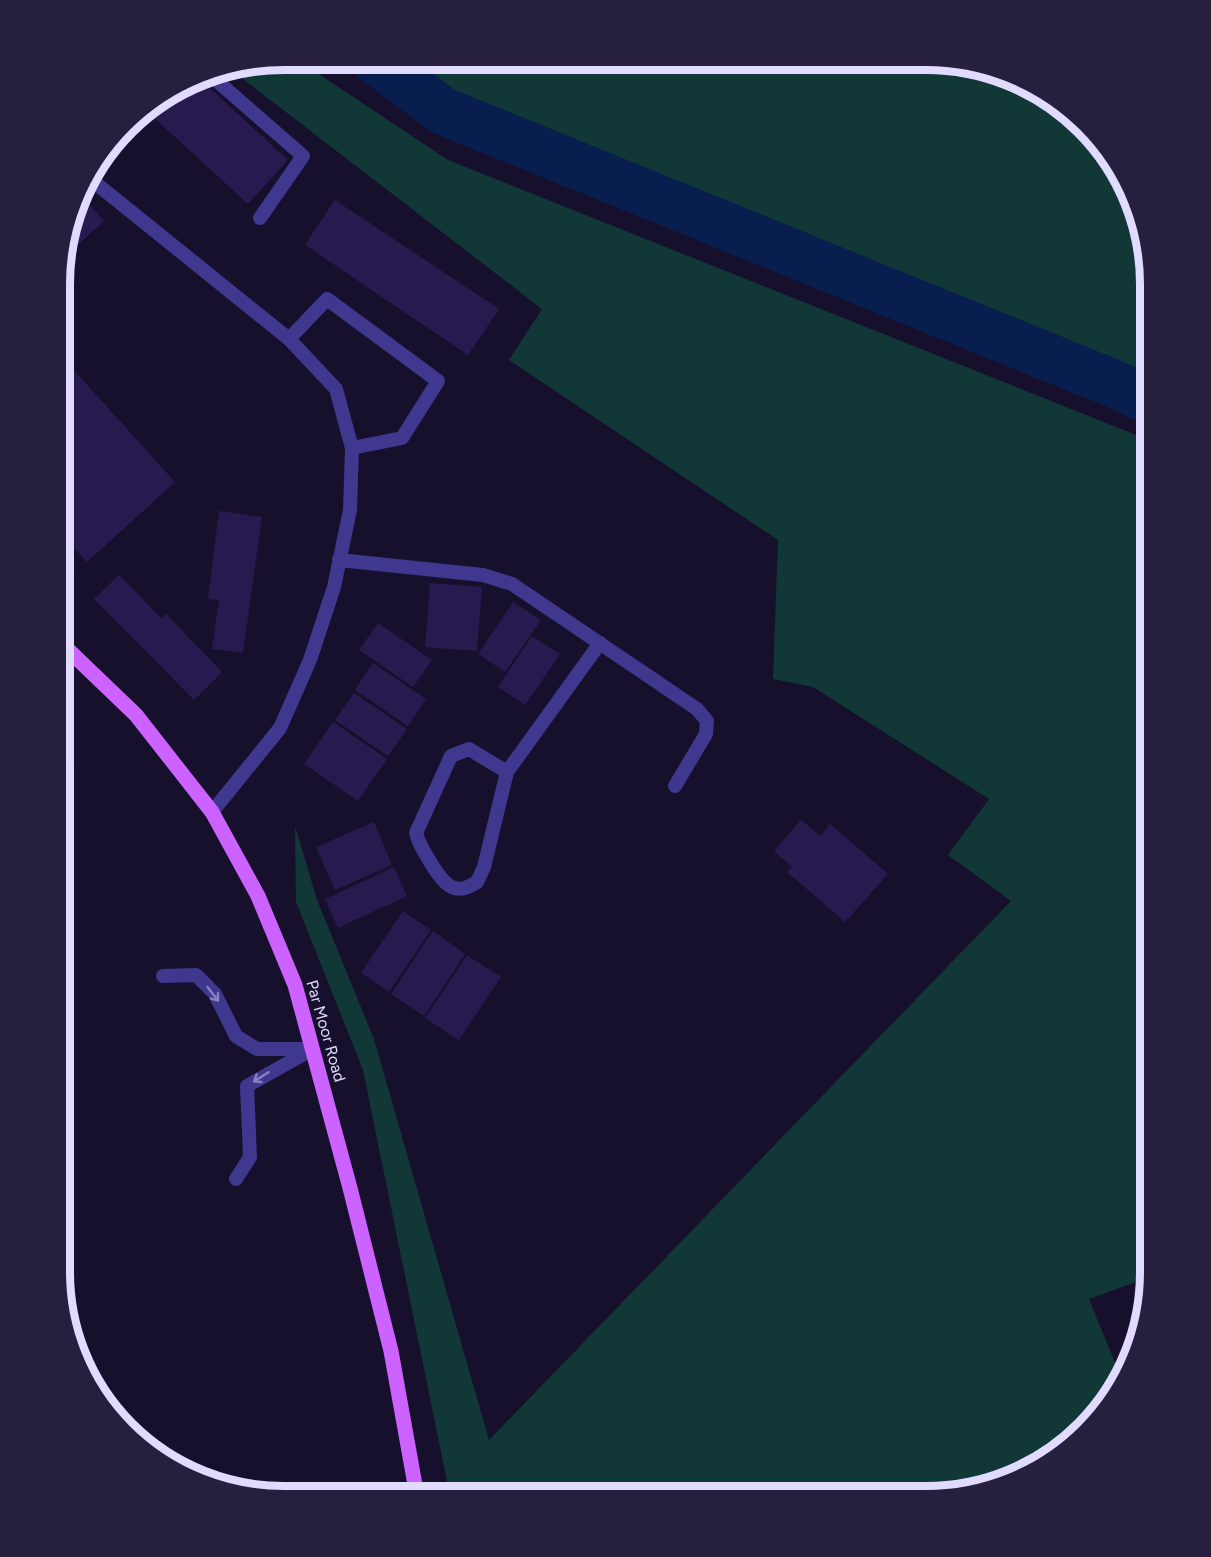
<svg xmlns="http://www.w3.org/2000/svg" width="1211" height="1557" viewBox="0 0 1211 1557" font-family="Figtree,sans-serif">
  <style>
    .green { fill: #123737 }
    .lines { fill: none; stroke-linecap: round; stroke-linejoin: round }
    .river { stroke: #071e4e; stroke-width: 48 }
    .building { fill: #281a4f }
    .service { stroke: #3f388e; stroke-width: 14 }
    .primary { stroke: #cc62ff; stroke-width: 15 }
    .oneway { stroke: #8881c1 }
    .labels { text-anchor: middle; dominant-baseline: central; stroke-width: 6; stroke-linejoin: round; paint-order: stroke }
    .street-label { font-size: 16px; fill: #e1dbff; stroke: #16102d }
    .rim { fill: none; stroke: #e1dbff; stroke-width: 8 }
  </style>
  <rect width="100%" height="100%" fill="#16102d"/>
  <!-- green -->
  <g class="green">
    <path d="M 285,60 L 306,60 L 323,77 L 448,160 L 1151,441 L 1150,1277 L 1089,1299 L 1122,1380 L 1113,1398 L 1075,1441 L 1026,1474 L 927,1497 L 450,1496 L 363,1070 L 296,902 L 295,826 L 317,900 L 374,1039 L 489,1440 L 1011,901 L 948,855 L 989,799 L 813,687 L 773,679 L 778,540 L 509,360 L 542,309 L 230,69 Z"/>
    <path d="M 403,60 L 956,62 L 1012,77 L 1063,106 L 1128,185 L 1151,284 L 1151,374 L 452,92 Z"/>
  </g>
  <g class="lines">
    <!-- river -->
    <path class="river" d="M 375,60 L 443,111 L 1112,383 L 1151,401"/>
  </g>
  <!-- building -->
  <g class="building">
    <path d="M 200,79 L 288,160 L 248,204 L 153,117 L 174,94 Z"/>
    <path d="M 82,196 L 104,221 L 62,259 L 62,255 Z"/>
    <path d="M 335,200 L 499,309 L 468,355 L 305,245 Z"/>
    <path d="M 62,357 L 175,482 L 87,562 L 61,534 Z"/>
    <path d="M 219,511 L 262,517 L 243,653 L 212,649 L 219,600 L 208,599 Z"/>
    <path d="M 119,575 L 161,618 L 166,614 L 222,672 L 194,700 L 94,599 Z"/>
    <path d="M 430,583 L 482,587 L 477,651 L 425,647 Z"/>
    <path d="M 513,602 L 541,620 L 505,672 L 478,654 Z"/>
    <path d="M 378,623 L 432,660 L 413,687 L 359,650 Z"/>
    <path d="M 532,636 L 560,654 L 525,705 L 498,687 Z"/>
    <path d="M 373,663 L 426,699 L 408,726 L 355,690 Z"/>
    <path d="M 354,693 L 407,729 L 388,756 L 335,720 Z"/>
    <path d="M 333,722 L 387,759 L 358,801 L 304,764 Z"/>
    <path d="M 801,820 L 820,836 L 830,824 L 888,874 L 845,922 L 787,872 L 792,867 L 774,851 Z"/>
    <path d="M 374,822 L 392,865 L 335,890 L 316,847 Z"/>
    <path d="M 394,867 L 407,896 L 338,928 L 325,899 Z"/>
    <path d="M 403,911 L 431,930 L 389,992 L 361,973 Z"/>
    <path d="M 433,931 L 465,954 L 424,1016 L 391,994 Z"/>
    <path d="M 467,955 L 501,977 L 459,1040 L 425,1018 Z"/>
  </g>
  <g class="lines">
    <!-- service -->
    <g class="service">
      <path d="M 209,74 L 303,156 L 260,218"/>
      <path d="M 88,177 L 289,339 L 336,389 L 352,448 L 350,510 L 334,587 L 310,660 L 280,728 L 212,812"/>
      <path d="M 289,339 L 327,299 L 438,381 L 402,438 L 352,448"/>
      <path d="M 339,560 L 483,575 L 512,584 L 697,709 L 707,721 L 706,734 L 675,786"/>
      <path d="M 507,772 L 469,749 L 451,756 L 416,833 C 419,845 439,880 450,886 C 460,892 469,887 477,882 L 484,867 L 507,772 L 600,643"/>
      <path d="M 163,976 L 196,975 L 215,994 L 236,1036 L 257,1049 L 312,1049"/>
      <path d="M 236,1179 L 250,1157 L 247,1086 L 311,1050"/>
    </g>
    <!-- primary -->
    <path class="primary" d="M 61,643 L 136,715 L 212,812 L 258,896 L 295,985 L 350,1188 L 391,1351 L 417,1496"/>
  </g>
  <!-- one-way arrows -->
  <defs><path id="oneway-shaft" d="M-6 0H5M1.5-3L5.5 0L1.5 3" fill="none" stroke-width="1.6" stroke-linecap="round" stroke-linejoin="round" transform="scale(1.5)"/></defs>
  <g class="oneway">
    <use href="#oneway-shaft" transform="translate(213 994) rotate(52)"/>
    <use href="#oneway-shaft" transform="translate(261 1077) rotate(148)"/>
  </g>
  <g class="labels">
    <!-- street labels -->
    <g class="street-label">
      <text transform="translate(326 1031) rotate(74)">Par Moor Road</text>
    </g>
  </g>
  <!-- crop -->
  <path d="M0 0H1211V1557H0ZM284 70H926A214 214 0 0 1 1140 284V1272A214 214 0 0 1 926 1486H284A214 214 0 0 1 70 1272V284A214 214 0 0 1 284 70Z" fill="#26203e" fill-rule="evenodd"/>
  <path class="rim" d="M284 70H926A214 214 0 0 1 1140 284V1272A214 214 0 0 1 926 1486H284A214 214 0 0 1 70 1272V284A214 214 0 0 1 284 70Z"/>
</svg>
